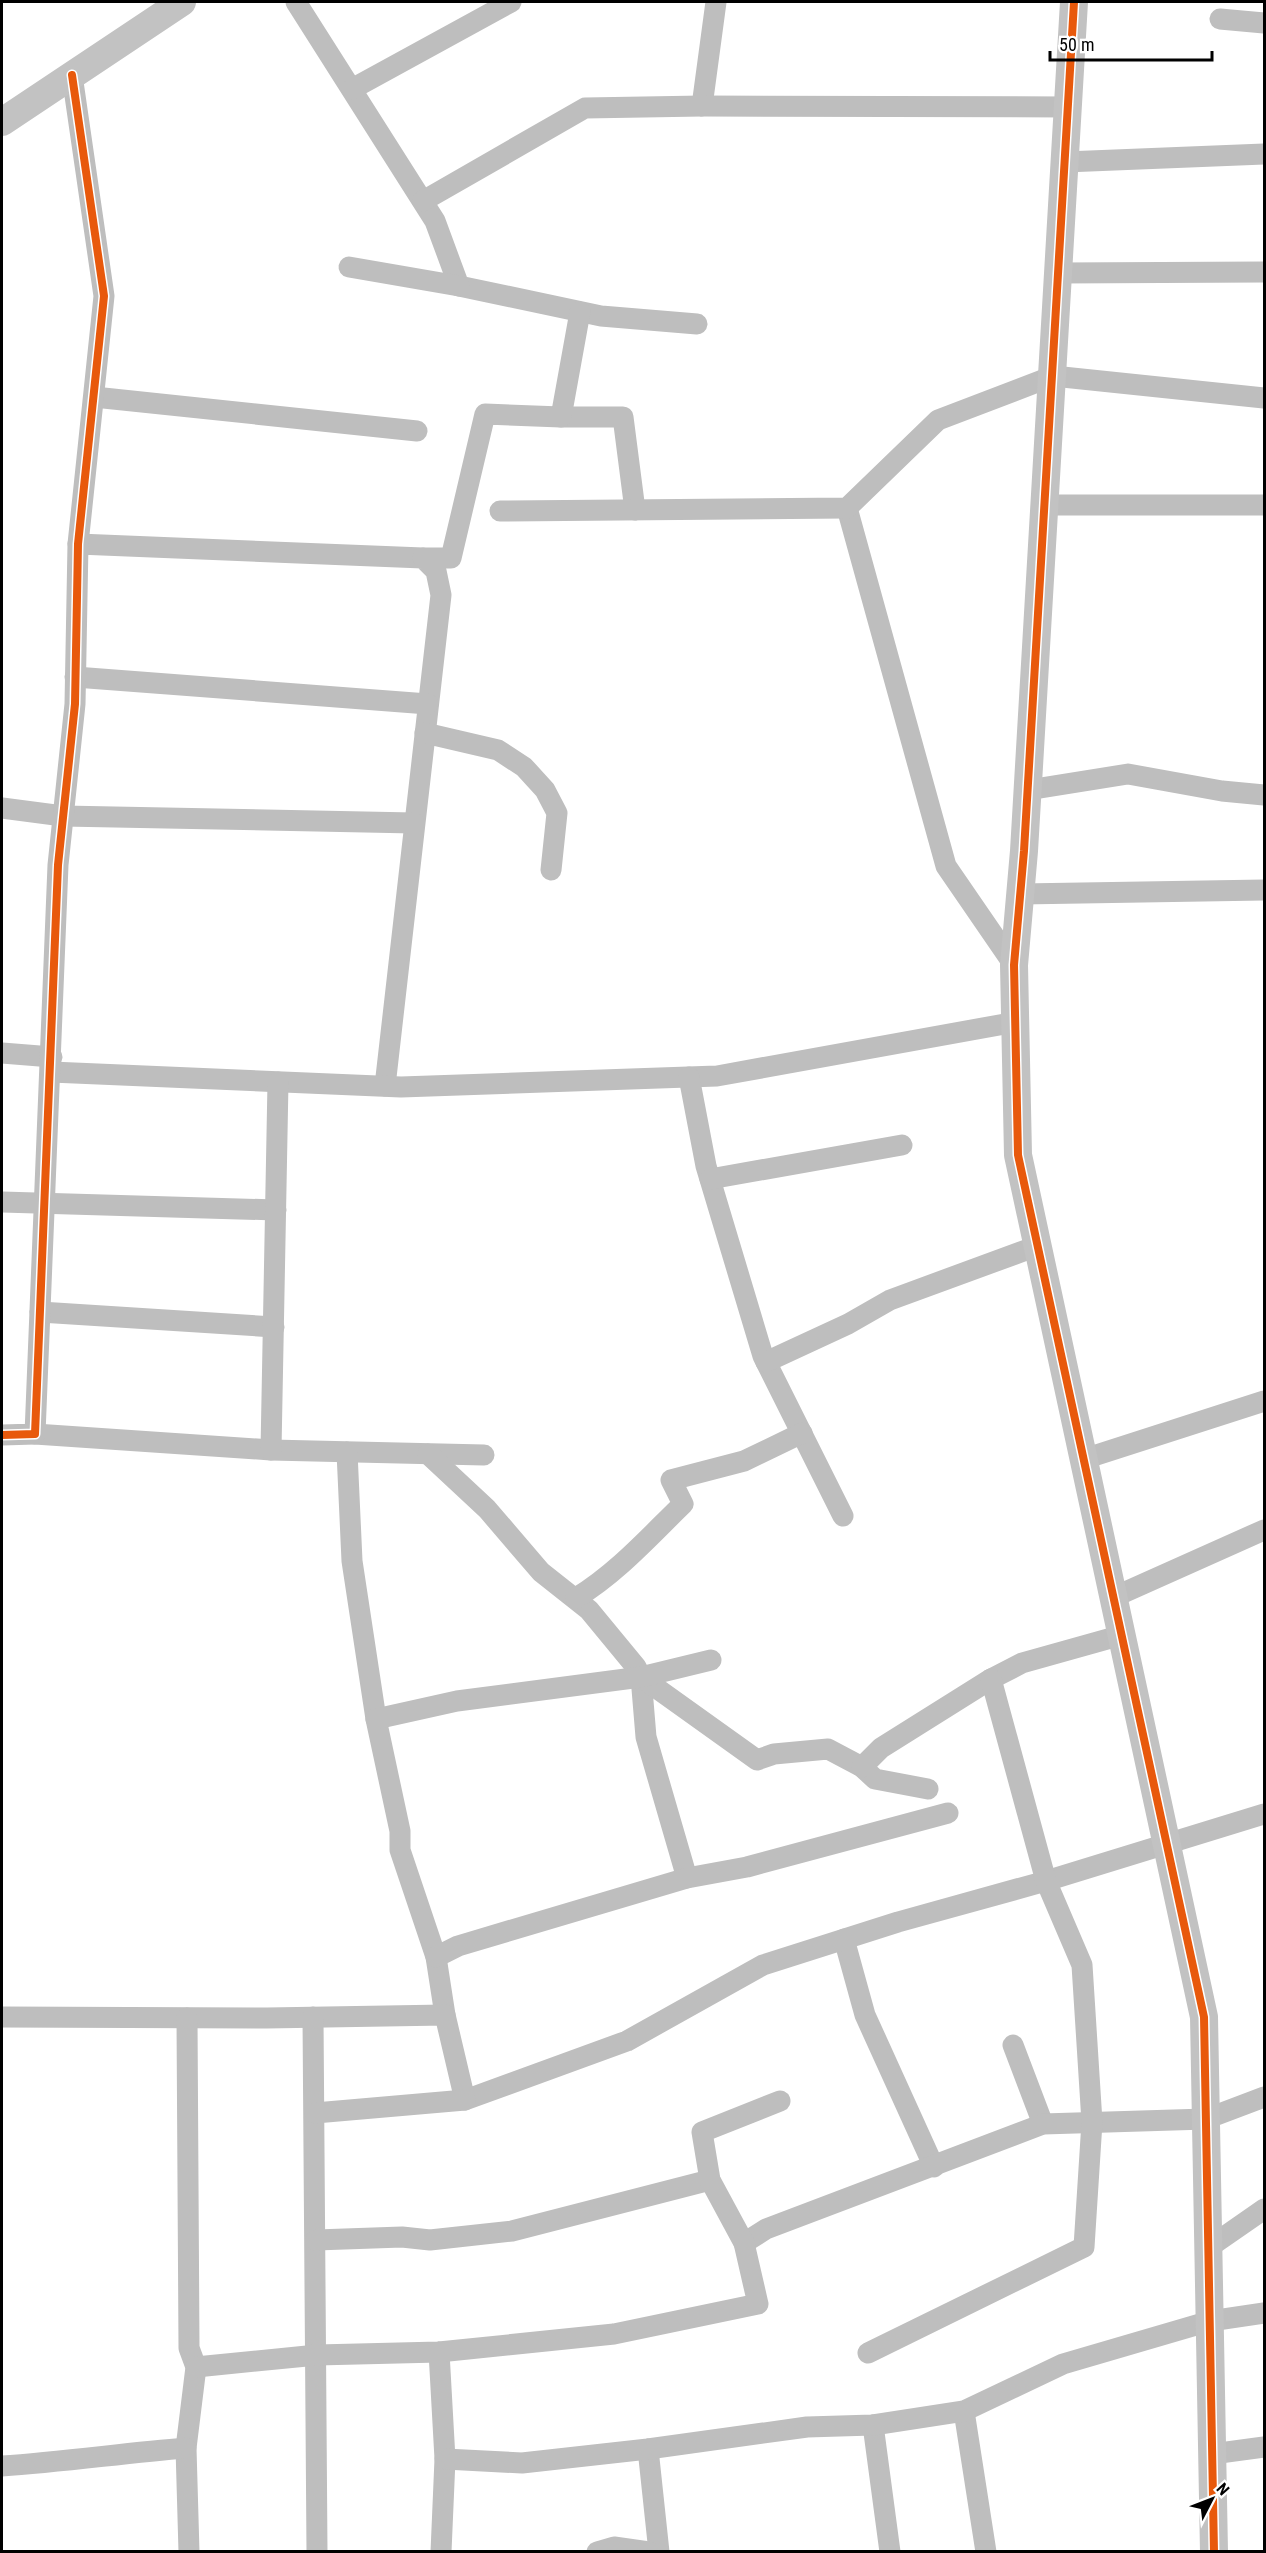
<svg xmlns="http://www.w3.org/2000/svg" width="1266" height="2553" viewBox="0 0 1266 2553" font-family="'Roboto Condensed',sans-serif">
  <style>
    .lines { fill: none; stroke-linecap: round; stroke-linejoin: round }
    .street { stroke: #bebebe; stroke-width: 21 }
    .secondary { stroke: #c2c2c2; stroke-width: 28 }
    .cycleway-casing { stroke: #fff; stroke-width: 11 }
    .cycleway { stroke: #e8590c; stroke-width: 8 }
  </style>
  <rect width="100%" height="100%" fill="#fff"/>
  <g class="lines">
    <!-- street -->
    <g class="street">
      <path d="M 296,2 L 435,221 L 459,286 L 601,316 L 697,324"/>
      <path d="M 1220,19 L 1264,23"/>
      <path d="M 352,89 L 511,2"/>
      <path d="M 702,106 L 716,2"/>
      <path d="M 1065,162 L 1264,154"/>
      <path d="M 423,201 L 585,108 L 702,106 L 1068,107"/>
      <path d="M 349,267 L 459,286"/>
      <path d="M 1059,273 L 1264,272"/>
      <path d="M 94,397 L 417,431"/>
      <path d="M 561,417 L 623,417 L 635,510"/>
      <path d="M 1045,505 L 1264,505"/>
      <path d="M 847,508 L 946,866 L 1014,965"/>
      <path d="M 500,511 L 847,508 L 938,420 L 1053,376 L 1264,398"/>
      <path d="M 78,544 L 423,558 L 436,571 L 441,595 L 385,1086"/>
      <path d="M 423,558 L 451,558 L 485,414 L 561,417 L 580,312"/>
      <path d="M 75,677 L 428,704"/>
      <path d="M 425,733 L 498,750 L 524,767 L 545,790 L 557,813 L 551,870"/>
      <path d="M 1028,790 L 1128,774 L 1222,791 L 1264,795"/>
      <path d="M 2,808 L 63,816 L 414,823"/>
      <path d="M 1021,894 L 1264,890"/>
      <path d="M 2,1053 L 52,1057"/>
      <path d="M 51,1072 L 401,1087 L 717,1076 L 1016,1022"/>
      <path d="M 689,1077 L 706,1166 L 763,1356 L 843,1516"/>
      <path d="M 710,1179 L 902,1145"/>
      <path d="M 2,1202 L 276,1210"/>
      <path d="M 40,1312 L 274,1327"/>
      <path d="M 766,1362 L 848,1324 L 890,1300 L 1037,1246"/>
      <path d="M 35,1434 L 271,1450 L 484,1455"/>
      <path d="M 2,1435 L 35,1434 L 58,865 L 75,704 L 78,544 L 104,296 L 72,75"/>
      <path d="M 271,1450 L 278,1082"/>
      <path d="M 347,1452 L 352,1561 L 376,1719 L 400,1831 L 400,1850 L 436,1957 L 445,2015"/>
      <path d="M 428,1454 L 487,1509 L 541,1572 L 589,1610 L 636,1667 L 641,1677 L 646,1737 L 687,1878"/>
      <path d="M 1084,1459 L 1264,1401"/>
      <path d="M 1114,1597 L 1264,1530"/>
      <path d="M 576,1598 C 617,1573 649,1537 683,1504 L 671,1480 L 744,1461 L 802,1433"/>
      <path d="M 641,1677 L 757,1760 L 774,1754 L 828,1749 L 862,1767 L 875,1779 L 928,1789"/>
      <path d="M 376,1719 L 457,1701 L 641,1677 L 711,1660"/>
      <path d="M 862,1767 L 881,1748 L 991,1679 L 1022,1663 L 1122,1635"/>
      <path d="M 844,1939 L 865,2015 L 934,2167"/>
      <path d="M 436,1957 L 458,1946 L 687,1878 L 747,1867 L 948,1813"/>
      <path d="M 2,2017 L 267,2018 L 445,2015 L 465,2100 L 627,2041 L 763,1965 L 898,1922 L 1046,1881 L 1264,1814"/>
      <path d="M 313,2017 L 317,2552"/>
      <path d="M 187,2018 L 189,2348 L 196,2367 L 186,2448 L 189,2552"/>
      <path d="M 1013,2045 L 1043,2124"/>
      <path d="M 315,2113 L 465,2100"/>
      <path d="M 316,2240 L 402,2237 L 430,2240 L 512,2231 L 710,2180"/>
      <path d="M 744,2243 L 766,2229 L 1043,2124 L 1206,2119 L 1264,2097"/>
      <path d="M 1208,2248 L 1264,2209"/>
      <path d="M 439,2352 L 445,2459 L 441,2552"/>
      <path d="M 868,2353 L 1084,2247 L 1092,2122 L 1082,1965 L 1046,1881 L 991,1679"/>
      <path d="M 196,2367 L 317,2355 L 439,2352 L 614,2334 L 758,2304 L 744,2243 L 710,2180 L 702,2132 L 780,2101"/>
      <path d="M 964,2411 L 986,2552"/>
      <path d="M 873,2425 L 890,2552"/>
      <path d="M 648,2449 L 659,2552"/>
      <path d="M 1212,2454 L 1264,2447"/>
      <path d="M 445,2459 L 522,2463 L 648,2449 L 807,2427 L 873,2425 L 964,2411 L 1063,2364 L 1210,2321 L 1264,2313"/>
      <path d="M 2,2466 C 63,2462 124,2453 186,2448"/>
      <path d="M 597,2552 L 614,2547 L 649,2552"/>
    </g>
    <!-- secondary -->
    <g class="secondary">
      <path d="M 1074,2 L 1024,851 L 1014,965 L 1018,1155 L 1204,2017 L 1214,2552"/>
      <path d="M 2,122 L 182,2"/>
    </g>
    <defs>
      <g id="cycleway">
        <path d="M 1074,2 L 1024,851 L 1014,965 L 1018,1155 L 1204,2017 L 1214,2552"/>
        <path d="M 2,1435 L 35,1434 L 58,865 L 75,704 L 78,544 L 104,296 L 72,75"/>
      </g>
    </defs>
    <!-- cycleway casing -->
    <use href="#cycleway" class="cycleway-casing"/>
    <!-- cycleway -->
    <use href="#cycleway" class="cycleway"/>
  </g>
  <!-- border -->
  <rect width="1266" height="2553" fill="none" stroke="#000000" stroke-width="6"/>
  <!-- north arrow -->
  <g transform="translate(1212 2499) rotate(48)" stroke="#ffffff" stroke-width="4.5" paint-order="stroke">
  <path d="M0-4.5L10 22L0 15L-10 22Z" fill="#000000"/>
  <text y="-9" font-size="16" font-weight="bold" text-anchor="middle" fill="#000000">N</text>
  </g>
  <!-- scale -->
  <path d="M1050 51v9h162v-9" fill="none" stroke="#000000" stroke-width="3"/>
  <text x="1059" y="51" font-size="18" fill="#000000" stroke="#ffffff" stroke-width="4.5" paint-order="stroke">50 m</text>
</svg>
